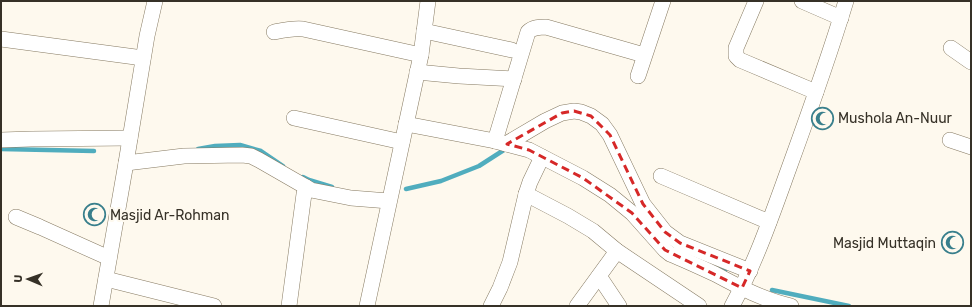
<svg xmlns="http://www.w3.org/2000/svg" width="972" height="307" viewBox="0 0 972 307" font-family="Rubik,sans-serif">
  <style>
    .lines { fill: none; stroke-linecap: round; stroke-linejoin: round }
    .stream { stroke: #50adbe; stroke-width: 4.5 }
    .street-casing { stroke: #867a62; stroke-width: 16 }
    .street { stroke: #fff; stroke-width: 15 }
    .marked { fill: none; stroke: #d62828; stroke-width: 3; stroke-dasharray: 8 5; stroke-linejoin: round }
    .labels { text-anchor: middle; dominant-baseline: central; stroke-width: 4; stroke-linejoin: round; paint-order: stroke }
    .poi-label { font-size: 14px; fill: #363127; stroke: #fef9ee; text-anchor: start }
  </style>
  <rect width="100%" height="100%" fill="#fef9ee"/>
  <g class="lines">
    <!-- stream -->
    <g class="stream">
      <path d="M 1,149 L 94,151"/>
      <path d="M 198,149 L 215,146 L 240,145 L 261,151 L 283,166"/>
      <path d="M 303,177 L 309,180 L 332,187"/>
      <path d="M 406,189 L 441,181 L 479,166 L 507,148"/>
      <path d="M 716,266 L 725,271"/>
      <path d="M 772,290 L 849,306"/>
    </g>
    <defs>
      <g id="street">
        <path d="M 756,1 L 736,48 L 736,56 L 740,60 L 816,92"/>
        <path d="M 802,1 L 841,18"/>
        <path d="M 424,31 L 512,50"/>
        <path d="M 274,32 C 284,30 293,28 303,29 L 421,55"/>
        <path d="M 1,39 L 143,58"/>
        <path d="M 951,48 L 971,62"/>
        <path d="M 417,72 L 459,76 L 514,79"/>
        <path d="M 638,76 L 663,1"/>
        <path d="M 294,118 L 402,142"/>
        <path d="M 406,124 L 495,141 L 529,150 L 583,178 L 610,195 L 632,213 L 665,250 L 670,254 C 685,260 700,267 715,274 C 739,287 764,300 791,306"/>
        <path d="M 1,140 L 31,139 L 130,138"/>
        <path d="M 950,140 L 971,147"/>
        <path d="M 495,141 L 528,32 C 533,27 540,27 546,27 L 644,55"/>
        <path d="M 506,144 L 545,121 L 562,113 L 574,111 L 581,112 L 591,116 L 602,124 L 610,135 L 643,204 L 665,232 L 680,243 L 750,271"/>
        <path d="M 126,163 L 184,156 L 242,155 L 251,156 L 259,160 L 306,187"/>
        <path d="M 661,176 L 769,222"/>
        <path d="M 526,194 L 568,216 L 593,231 L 617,251 L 699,306"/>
        <path d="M 16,217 L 40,227 L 109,258"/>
        <path d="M 599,276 L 619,306"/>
        <path d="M 106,279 L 214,306"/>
        <path d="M 101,306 L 126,163 L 147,36 L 155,1"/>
        <path d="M 289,306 L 304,194 L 306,187 L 311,190 L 351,198 L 389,201"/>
        <path d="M 367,306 L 421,55 L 428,1"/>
        <path d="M 491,306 L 500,288 L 510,262 L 526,194 L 530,182 L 542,157"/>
        <path d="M 577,306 L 617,251"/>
        <path d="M 732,306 C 756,262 772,215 789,168 C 809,113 829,57 846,1"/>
      </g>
    </defs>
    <!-- street casing -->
    <use href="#street" class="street-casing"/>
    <!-- street -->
    <use href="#street" class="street"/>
  </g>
  <!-- marked area -->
  <path class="marked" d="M 574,111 L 591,116 L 610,135 L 643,204 L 665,232 L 680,243 L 750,271 L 742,288 L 665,250 L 632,213 L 583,178 L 529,150 L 507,144 L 562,113 Z"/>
  <!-- icons -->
  <defs>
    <symbol id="mosque-ring" viewBox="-11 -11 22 22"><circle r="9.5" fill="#fef9ee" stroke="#397f8c" stroke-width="1.5"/><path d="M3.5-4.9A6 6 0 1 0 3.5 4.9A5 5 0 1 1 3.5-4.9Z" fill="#397f8c"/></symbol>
  </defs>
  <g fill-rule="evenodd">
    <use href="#mosque-ring" x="810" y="106" width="25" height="25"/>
    <use href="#mosque-ring" x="82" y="202" width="25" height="25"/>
    <use href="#mosque-ring" x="940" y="230" width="25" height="25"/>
  </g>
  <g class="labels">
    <!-- poi labels -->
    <g class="poi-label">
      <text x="838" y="118">Mushola An-Nuur</text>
      <text x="110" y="215">Masjid Ar-Rohman</text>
      <text x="936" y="243" text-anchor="end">Masjid Muttaqin</text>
    </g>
  </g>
  <!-- border -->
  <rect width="972" height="307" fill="none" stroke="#363127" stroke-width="4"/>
  <!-- north arrow -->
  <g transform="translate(28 279) rotate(272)" stroke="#fef9ee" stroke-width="3" paint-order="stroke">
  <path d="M0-3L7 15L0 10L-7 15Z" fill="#363127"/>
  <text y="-6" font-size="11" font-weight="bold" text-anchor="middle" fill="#363127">U</text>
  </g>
</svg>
